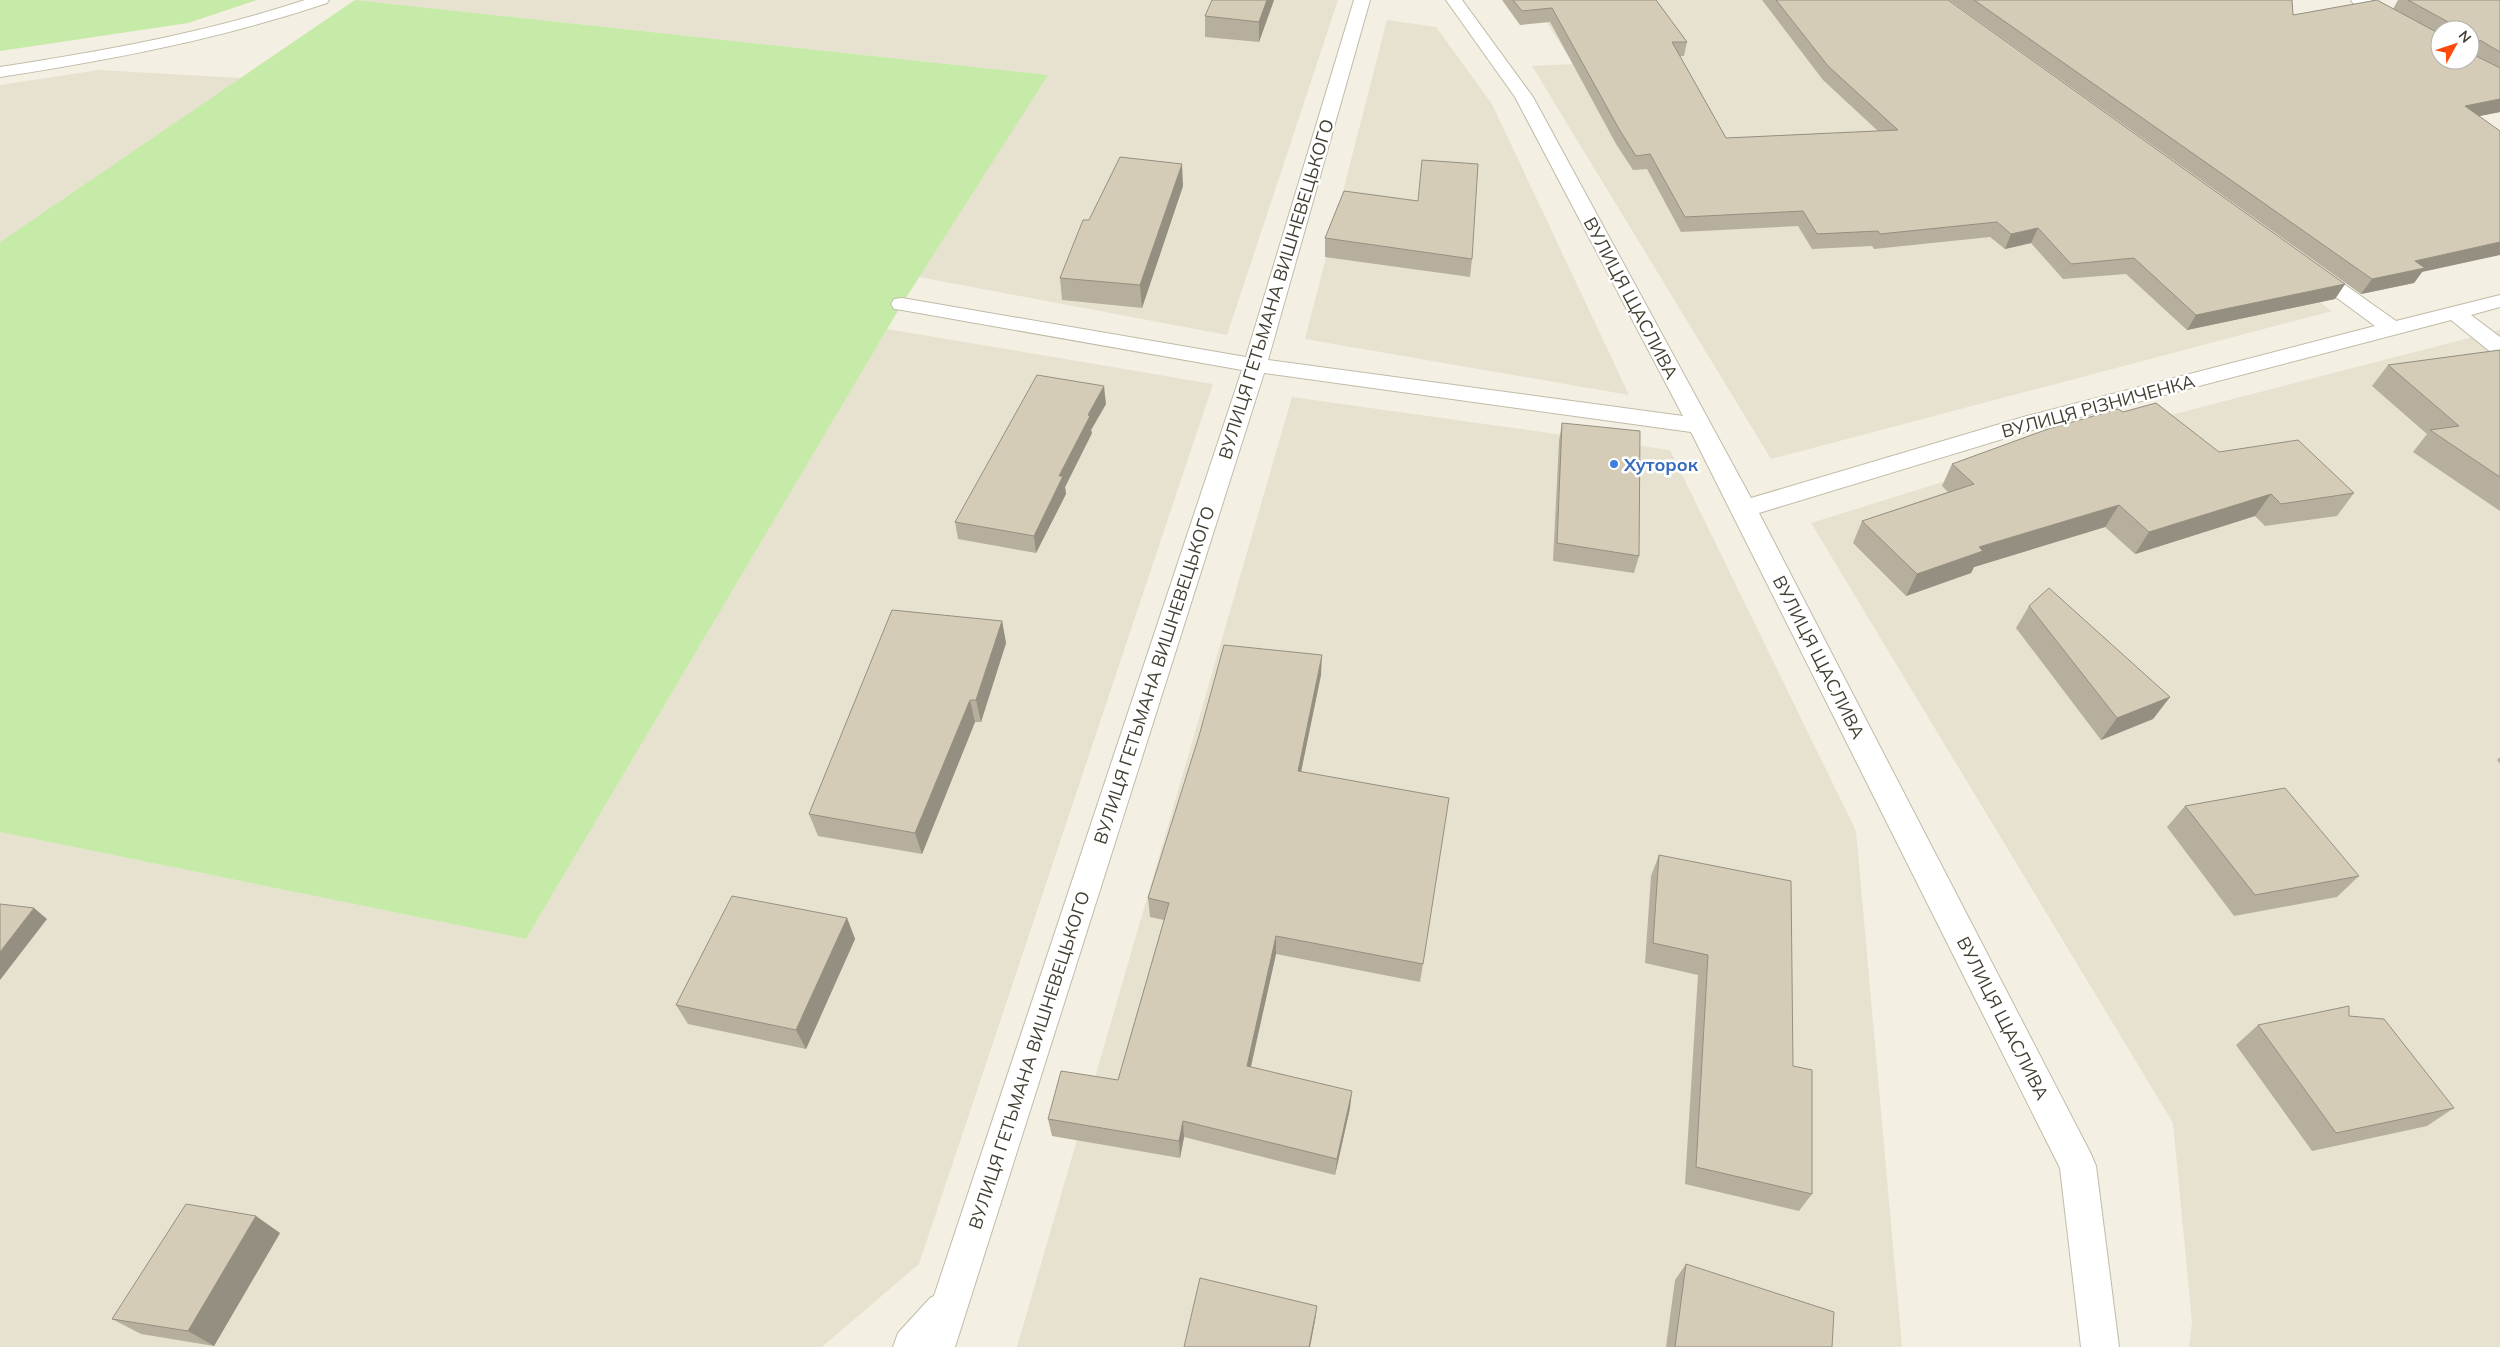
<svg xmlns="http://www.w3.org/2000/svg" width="2500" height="1347" viewBox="0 0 2500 1347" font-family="Mulish,sans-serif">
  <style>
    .residential { fill: #e7e2d0 }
    .green { fill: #c6eaa7 }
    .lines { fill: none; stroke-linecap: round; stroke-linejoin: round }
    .street-casing { stroke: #c1bba7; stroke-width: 2 }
    .street { fill: #fff; fill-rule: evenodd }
    .wall { fill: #b6af9d; fill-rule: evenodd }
    .shaded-wall { fill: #948f80 }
    .building { fill: #d4ccb7; stroke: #948f80 }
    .shop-dot { fill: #3f7fe0; stroke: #fff; stroke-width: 2 }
    .labels { text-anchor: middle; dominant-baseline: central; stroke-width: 5; stroke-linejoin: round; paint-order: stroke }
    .street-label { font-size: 18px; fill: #443f32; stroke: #fff }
    .shop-label { font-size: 18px; font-weight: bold; fill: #366cbe; stroke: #fff; text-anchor: start }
  </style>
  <rect width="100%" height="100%" fill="#f3efe2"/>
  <!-- residential -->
  <g class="residential">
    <path d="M 355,0 L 1338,0 L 1227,335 L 919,277 L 1047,75 Z"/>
    <path d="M 1533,0 L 1913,0 L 2332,311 L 1771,459 L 1532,66 L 1573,64 Z"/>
    <path d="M 1387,20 L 1436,27 L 1492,104 L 1629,395 L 1305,339 Z"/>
    <path d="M 99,70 L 241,78 L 0,242 L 0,85 Z"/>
    <path d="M 887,329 L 1213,384 L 919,1264 L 822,1347 L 0,1347 L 0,832 L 526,939 Z"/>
    <path d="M 2500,330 L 2500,1347 L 2189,1347 L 2192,1322 L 2173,1123 L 1811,523 L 2097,434 Z"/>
    <path d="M 1292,397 L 1670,450 L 1856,831 L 1902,1347 L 1017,1347 Z"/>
  </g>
  <!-- green -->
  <g class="green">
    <path d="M 0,0 L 257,0 L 188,23 L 0,51 Z"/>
    <path d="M 355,0 L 1048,75 L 902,304 L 526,939 L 0,832 L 0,242 Z"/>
  </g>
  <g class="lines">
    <defs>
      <g id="street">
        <path d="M 305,0 L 329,0 L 327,3 C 220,39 111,60 0,77 L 0,67 C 103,51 205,33 305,0 Z"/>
        <path d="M 1354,0 L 1370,0 L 1268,360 L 1683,416 L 1515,97 L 1446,0 L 1462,0 L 1533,97 L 1751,498 L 2027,416 L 2375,326 L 2303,273 L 2300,269 L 2303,265 L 2310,263 L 2317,265 L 2396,321 L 2500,295 L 2500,307 L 2471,315 L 2500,337 L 2500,355 L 2492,353 L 2451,320 L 2042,427 L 1759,513 L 2091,1154 L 2096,1166 L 2119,1347 L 2081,1347 L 2060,1168 L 1691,432 L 1264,373 L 955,1347 L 893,1347 L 898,1333 L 930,1298 L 934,1296 L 1242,370 L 902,310 L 894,309 L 891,304 L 894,299 L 902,298 L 1246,357 Z"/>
        <path d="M 2351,0 L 2371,0 L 2440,39 L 2440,51 L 2353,3 Z"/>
      </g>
    </defs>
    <!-- street casing -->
    <use href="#street" class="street-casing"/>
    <!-- street -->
    <use href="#street" class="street"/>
  </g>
  <!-- wall -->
  <g class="wall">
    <path d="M 1274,0 L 1259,42 L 1205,37 L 1205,16 Z"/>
    <path d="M 1502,0 L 1656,0 L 1687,42 L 1684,56 L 1680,56 L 1726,138 L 1878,131 L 1823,80 L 1762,0 L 1948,0 L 2345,284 L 2335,299 L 2187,330 L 2126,274 L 2063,279 L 2031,243 L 2005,249 L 1990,237 L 1874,249 L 1872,246 L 1812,249 L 1798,226 L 1681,232 L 1647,169 L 1633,170 L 1616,144 L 1550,22 L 1520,25 Z"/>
    <path d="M 1949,0 L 2292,0 L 2293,15 L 2393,9 L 2398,0 L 2500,0 L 2500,112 L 2479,116 L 2422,272 L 2414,283 L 2361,294 ZM 2440,30 L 2470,30 L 2470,60 L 2440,60 Z"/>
    <path d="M 1183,186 L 1142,308 L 1062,300 L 1060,278 L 1089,220 Z"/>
    <path d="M 1325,238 L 1472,259 L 1470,277 L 1325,257 Z"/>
    <path d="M 2500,350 L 2500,511 L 2413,452 L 2427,434 L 2372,386 L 2388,365 Z"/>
    <path d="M 1106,404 L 1091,430 L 1092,433 L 1065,487 L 1066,494 L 1036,553 L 958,539 L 955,522 Z"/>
    <path d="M 2123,412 L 2219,452 L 2354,493 L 2337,516 L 2265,526 L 2255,516 L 2135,554 L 2105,527 L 1974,567 L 1971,573 L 1906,596 L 1853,543 L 1862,521 L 1948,492 L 1942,486 L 1952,464 Z"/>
    <path d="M 1562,423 L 1639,556 L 1634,573 L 1553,561 L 1559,441 Z"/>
    <path d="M 2029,606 L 2170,697 L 2153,719 L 2101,740 L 2016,628 Z"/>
    <path d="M 1002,621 L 1006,643 L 981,722 L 975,722 L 922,854 L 818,836 L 809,814 Z"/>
    <path d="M 1321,675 L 1301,772 L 1423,964 L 1420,982 L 1276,954 L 1251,1067 L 1350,1108 L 1335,1175 L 1184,1137 L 1180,1158 L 1052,1136 L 1048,1119 L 1118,1080 L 1164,920 L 1150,917 L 1148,898 Z"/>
    <path d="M 2500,757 L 2500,764 L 2497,760 Z"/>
    <path d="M 2185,806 L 2359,876 L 2337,897 L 2234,916 L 2167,827 Z"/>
    <path d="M 1659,855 L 1793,1066 L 1812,1194 L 1799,1211 L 1685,1184 L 1698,975 L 1645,963 L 1651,876 Z"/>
    <path d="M 847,918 L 855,939 L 806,1049 L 688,1024 L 676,1005 Z"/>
    <path d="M 2349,1016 L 2454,1108 L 2427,1126 L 2312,1151 L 2236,1045 L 2258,1025 Z"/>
    <path d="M 280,1233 L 214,1346 L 141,1334 L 112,1319 Z"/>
    <path d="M 1686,1264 L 1832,1347 L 1666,1347 L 1675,1280 Z"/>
  </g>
  <!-- shaded-wall -->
  <g class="shaded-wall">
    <path d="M 1267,0 L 1274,0 L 1259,42 L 1259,22 Z"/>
    <path d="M 2500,99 L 2500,112 L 2455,121 L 2465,106 Z"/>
    <path d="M 1182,164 L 1183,186 L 1142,308 L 1140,285 Z"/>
    <path d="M 2038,228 L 2031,243 L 2005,249 L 2011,234 Z"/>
    <path d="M 2500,242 L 2500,255 L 2422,272 L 2414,283 L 2361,294 L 2372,279 L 2415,261 Z"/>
    <path d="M 2345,284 L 2335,299 L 2187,330 L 2196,315 Z"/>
    <path d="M 1104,386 L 1106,404 L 1091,430 L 1092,433 L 1065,487 L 1066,494 L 1036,553 L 1034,536 L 1059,476 L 1088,415 Z"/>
    <path d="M 2271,494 L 2255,516 L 2135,554 L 2149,532 Z"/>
    <path d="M 2119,505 L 2105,527 L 1974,567 L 1971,573 L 1906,596 L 1917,574 L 1979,547 Z"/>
    <path d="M 1002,621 L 1006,643 L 981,722 L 976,700 Z"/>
    <path d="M 1322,655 L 1321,675 L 1297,791 L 1298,771 Z"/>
    <path d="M 2170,697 L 2153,719 L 2101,740 L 2117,718 Z"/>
    <path d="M 970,700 L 975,722 L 922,854 L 915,833 Z"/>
    <path d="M 34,908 L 47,919 L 0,980 L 0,952 Z"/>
    <path d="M 847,918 L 855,939 L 806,1049 L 796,1030 Z"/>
    <path d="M 1276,936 L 1276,954 L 1247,1083 L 1247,1066 Z"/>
    <path d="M 1352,1091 L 1350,1108 L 1335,1175 L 1337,1159 Z"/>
    <path d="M 1183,1121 L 1184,1137 L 1180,1158 L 1179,1141 Z"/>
    <path d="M 256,1216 L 280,1233 L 214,1346 L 188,1331 Z"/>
    <path d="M 1317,1306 L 1315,1321 L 1310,1347 L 1309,1347 Z"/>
  </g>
  <!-- building -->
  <g class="building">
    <path d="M 1212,0 L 1267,0 L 1259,22 L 1205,16 Z"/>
    <path d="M 1513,0 L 1656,0 L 1687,42 L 1672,42 L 1726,138 L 1898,130 L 1828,66 L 1776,0 L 1948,0 L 2345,284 L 2196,315 L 2134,258 L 2071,264 L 2038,228 L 2011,234 L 1997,222 L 1880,234 L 1878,231 L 1817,234 L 1803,211 L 1685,217 L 1650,154 L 1636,156 L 1619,129 L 1552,8 L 1522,11 Z"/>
    <path d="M 1974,0 L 2292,0 L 2293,15 L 2377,0 L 2440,34 L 2440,60 L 2470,60 L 2470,53 L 2500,68 L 2500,99 L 2465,106 L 2500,131 L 2500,242 L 2415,261 L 2425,268 L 2372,279 Z"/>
    <path d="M 2408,0 L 2500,0 L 2500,52 L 2480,40 L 2477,44 L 2470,44 L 2470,30 L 2450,30 L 2450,23 Z"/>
    <path d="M 1120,157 L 1182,164 L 1140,285 L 1060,278 L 1083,220 L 1089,220 Z"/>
    <path d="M 1422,160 L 1478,164 L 1472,259 L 1325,238 L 1344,191 L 1418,201 Z"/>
    <path d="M 2500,350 L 2500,477 L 2430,430 L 2459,426 L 2388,365 Z"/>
    <path d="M 1037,375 L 1104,386 L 1088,415 L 1090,416 L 1059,476 L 1063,476 L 1034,536 L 955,522 Z"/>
    <path d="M 2156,403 L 2219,452 L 2298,440 L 2354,493 L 2281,504 L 2271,494 L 2149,532 L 2119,505 L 1979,547 L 1983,551 L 1917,574 L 1862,521 L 1974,484 L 1952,464 L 2048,429 L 2118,409 L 2123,412 Z"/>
    <path d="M 1562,423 L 1640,431 L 1639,556 L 1557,543 Z"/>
    <path d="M 2049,588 L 2170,697 L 2117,718 L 2029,606 Z"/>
    <path d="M 892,610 L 1002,621 L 976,700 L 970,700 L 915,833 L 809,814 Z"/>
    <path d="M 1224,645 L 1322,655 L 1298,771 L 1449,798 L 1423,964 L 1276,936 L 1247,1066 L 1352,1091 L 1337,1159 L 1183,1121 L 1179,1141 L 1048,1119 L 1061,1071 L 1118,1080 L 1169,903 L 1148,898 L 1199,736 Z"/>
    <path d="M 2285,788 L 2359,876 L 2255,895 L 2185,806 Z"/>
    <path d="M 1659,855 L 1791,881 L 1793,1066 L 1812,1070 L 1812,1194 L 1696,1167 L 1708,955 L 1653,943 Z"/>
    <path d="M 732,896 L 847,918 L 796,1030 L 676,1005 Z"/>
    <path d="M 0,904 L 34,908 L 0,952 Z"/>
    <path d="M 2349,1006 L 2349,1016 L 2384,1019 L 2454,1108 L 2336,1133 L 2258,1025 Z"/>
    <path d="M 186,1204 L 256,1216 L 188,1331 L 112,1319 Z"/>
    <path d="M 1686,1264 L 1834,1312 L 1832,1347 L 1675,1347 Z"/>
    <path d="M 1200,1278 L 1317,1306 L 1309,1347 L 1184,1347 Z"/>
  </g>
  <!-- markers -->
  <circle class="shop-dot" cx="1614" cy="464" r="5"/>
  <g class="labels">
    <!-- street labels -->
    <g class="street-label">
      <text transform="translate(1276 289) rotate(-73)">ВУЛИЦЯ ГЕТЬМАНА ВИШНЕВЕЦЬКОГО</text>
      <text transform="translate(1631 298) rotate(62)">ВУЛИЦЯ ЩАСЛИВА</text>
      <text transform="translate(2098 406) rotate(-15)">ВУЛИЦЯ РІЗНИЧЕНКА</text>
      <text transform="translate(1819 657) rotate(63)">ВУЛИЦЯ ЩАСЛИВА</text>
      <text transform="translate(1154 675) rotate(-72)">ВУЛИЦЯ ГЕТЬМАНА ВИШНЕВЕЦЬКОГО</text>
      <text transform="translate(2003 1018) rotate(63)">ВУЛИЦЯ ЩАСЛИВА</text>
      <text transform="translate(1029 1060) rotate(-72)">ВУЛИЦЯ ГЕТЬМАНА ВИШНЕВЕЦЬКОГО</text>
    </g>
    <!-- shop labels -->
    <g class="shop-label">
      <text x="1624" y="464">Хуторок</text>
    </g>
  </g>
  <!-- north arrow -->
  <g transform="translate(2455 45) rotate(50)"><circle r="24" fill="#ffffff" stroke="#b4b2ad"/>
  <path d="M0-4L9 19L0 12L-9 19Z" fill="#ff490d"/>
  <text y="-8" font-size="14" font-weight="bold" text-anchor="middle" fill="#443f32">N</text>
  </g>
</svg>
